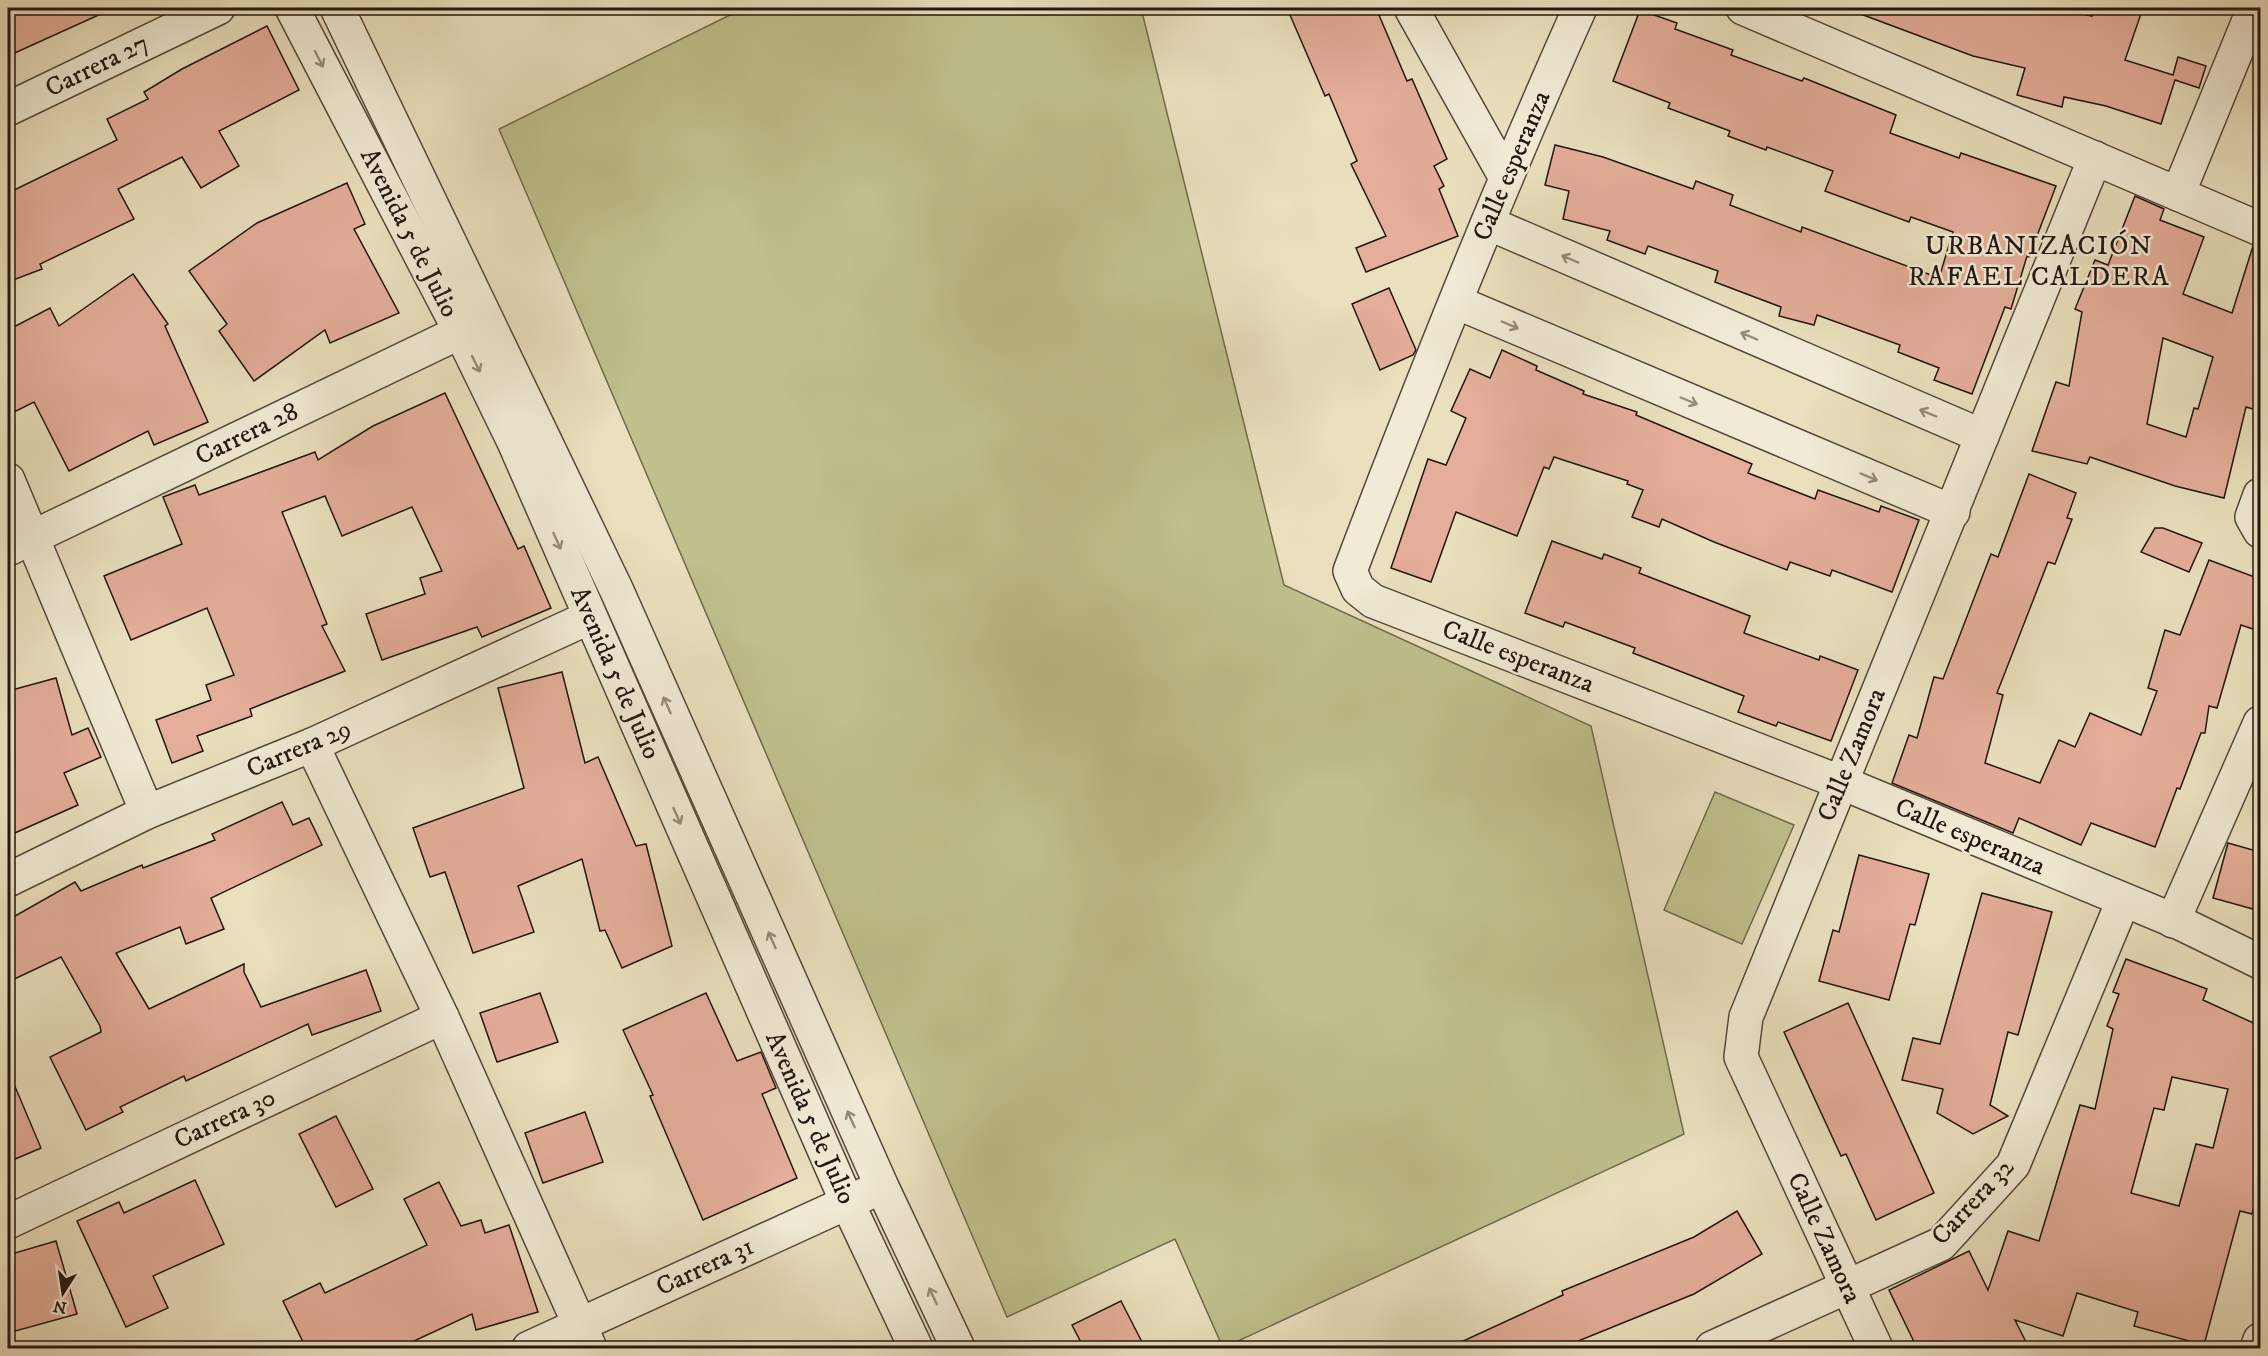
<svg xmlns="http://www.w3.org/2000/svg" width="2268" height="1356" viewBox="0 0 2268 1356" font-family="'IM FELL DW Pica',serif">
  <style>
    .green { fill: #bfc08c; stroke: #706b4e; stroke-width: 1.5 }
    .building { fill: #e4ae9a; stroke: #221611; stroke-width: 1.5; fill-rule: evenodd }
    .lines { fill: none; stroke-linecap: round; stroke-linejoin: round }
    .minor-casing { stroke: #54483c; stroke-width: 36 }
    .minor { stroke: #f1ebd5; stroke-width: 33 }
    .oneway { stroke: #948b7d }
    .labels { text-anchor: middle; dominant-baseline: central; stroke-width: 5; stroke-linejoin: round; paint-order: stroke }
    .street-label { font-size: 26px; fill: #221611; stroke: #f1ebd5 }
    .neighbourhood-label { font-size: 27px; letter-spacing: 1.5px; fill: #221611; stroke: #f1ebd5 }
  </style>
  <rect width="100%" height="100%" fill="#eae0be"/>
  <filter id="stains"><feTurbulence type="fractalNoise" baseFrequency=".00333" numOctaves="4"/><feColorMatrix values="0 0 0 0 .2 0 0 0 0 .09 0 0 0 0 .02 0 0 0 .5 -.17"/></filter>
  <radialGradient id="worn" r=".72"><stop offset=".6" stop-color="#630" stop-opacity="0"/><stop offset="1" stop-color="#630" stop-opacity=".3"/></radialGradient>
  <!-- green -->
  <g class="green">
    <path d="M 744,8 L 1141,8 L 1284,585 L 1591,726 L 1684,1134 L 1223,1348 L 1175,1239 L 1007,1317 L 499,129 Z"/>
    <path d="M 1715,792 L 1794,825 L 1742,944 L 1664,910 Z"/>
  </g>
  <!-- building -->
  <g class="building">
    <path d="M 8,8 L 114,8 L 8,56 Z"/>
    <path d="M 1287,8 L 1376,8 L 1407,81 L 1412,79 L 1447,159 L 1434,166 L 1444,186 L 1439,189 L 1458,236 L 1366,272 L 1356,248 L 1386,236 L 1351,164 L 1357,161 L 1329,94 L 1325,96 Z"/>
    <path d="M 1851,8 L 2057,8 L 2092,16 L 2095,8 L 2143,8 L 2125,60 L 2173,75 L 2178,57 L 2206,66 L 2199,88 L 2175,80 L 2161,124 L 2106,106 L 2064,97 L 2062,107 L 2017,95 L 2025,68 L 1973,56 L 1850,10 Z"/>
    <path d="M 1640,10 L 1677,23 L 1675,29 L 1733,50 L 1731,55 L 1802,81 L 1804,78 L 1896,115 L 1890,133 L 1959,158 L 1961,153 L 2056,186 L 2029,257 L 2027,256 L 2011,309 L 2005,307 L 1972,394 L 1934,380 L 1939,368 L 1898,352 L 1900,345 L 1817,315 L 1814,325 L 1779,316 L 1781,307 L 1715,282 L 1718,271 L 1648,246 L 1645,254 L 1607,240 L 1610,231 L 1563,219 L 1569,191 L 1545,185 L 1555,145 L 1603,157 L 1693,189 L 1696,181 L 1733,195 L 1730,205 L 1801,232 L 1802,227 L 1939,278 L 1953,232 L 1911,217 L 1909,222 L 1825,191 L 1833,171 L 1767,147 L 1766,150 L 1728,136 L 1730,131 L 1668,108 L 1670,103 L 1613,81 Z"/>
    <path d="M 267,26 L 299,90 L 219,131 L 239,166 L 201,188 L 182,157 L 118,189 L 134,219 L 40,264 L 42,269 L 8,282 L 8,193 L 117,140 L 107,119 L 148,99 L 144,92 L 182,69 Z"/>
    <path d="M 347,183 L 365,224 L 354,229 L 399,313 L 330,343 L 325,330 L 254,381 L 219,331 L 227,324 L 189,271 L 257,223 Z"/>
    <path d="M 2135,196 L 2164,209 L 2160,220 L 2204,237 L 2183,294 L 2232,313 L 2253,246 L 2260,247 L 2260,411 L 2246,407 L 2224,498 L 2175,486 L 2090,457 L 2087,464 L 2032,451 L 2056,382 L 2069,386 L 2082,312 L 2075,309 L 2095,260 L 2108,265 ZM 2163,338 L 2213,357 L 2198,409 L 2194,408 L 2186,437 L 2147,424 Z"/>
    <path d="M 133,274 L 168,324 L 165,326 L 208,422 L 154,445 L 148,431 L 69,471 L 34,402 L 8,415 L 8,330 L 50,308 L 59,326 Z"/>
    <path d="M 1389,288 L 1416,350 L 1413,355 L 1380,370 L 1352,304 Z"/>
    <path d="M 1502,350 L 1537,366 L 1536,370 L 1584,391 L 1583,394 L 1637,412 L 1636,415 L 1752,464 L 1748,473 L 1815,499 L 1818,490 L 1879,512 L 1881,506 L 1919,520 L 1892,592 L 1832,570 L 1830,576 L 1790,562 L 1787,570 L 1714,542 L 1662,519 L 1659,527 L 1632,517 L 1643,490 L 1627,484 L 1628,481 L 1554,457 L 1549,469 L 1544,467 L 1517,536 L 1456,512 L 1431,582 L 1391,568 L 1428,459 L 1446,465 L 1466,418 L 1451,411 L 1470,369 L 1490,378 Z"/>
    <path d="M 445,393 L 518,549 L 524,546 L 551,608 L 482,637 L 477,627 L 382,660 L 366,614 L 425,594 L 420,578 L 442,571 L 412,507 L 342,536 L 325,496 L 282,512 L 327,624 L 322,626 L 345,671 L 250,709 L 252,716 L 197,736 L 203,751 L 172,763 L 156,720 L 211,700 L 206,685 L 234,675 L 207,608 L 131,640 L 104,576 L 182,544 L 163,497 L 195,485 L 199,495 L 315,452 L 318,460 L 373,426 Z"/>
    <path d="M 2029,474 L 2076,493 L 2067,518 L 2072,519 L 2055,564 L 2048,562 L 1997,693 L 2003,695 L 1985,763 L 2040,783 L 2059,740 L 2075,747 L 2090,713 L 2141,735 L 2157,691 L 2148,688 L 2165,630 L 2180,635 L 2209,560 L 2260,579 L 2260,610 L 2253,629 L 2241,625 L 2217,708 L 2209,706 L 2205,733 L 2201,733 L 2180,789 L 2177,788 L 2155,847 L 2091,823 L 2081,845 L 2019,818 L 2013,833 L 1892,783 L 1909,735 L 1917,738 L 1934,677 L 1943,679 L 1991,554 L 1998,557 Z"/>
    <path d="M 2155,528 L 2163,528 L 2202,543 L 2189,572 L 2141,552 Z"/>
    <path d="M 1552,541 L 1602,559 L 1604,554 L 1641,568 L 1639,573 L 1750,616 L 1744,633 L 1819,660 L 1820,656 L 1858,670 L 1831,741 L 1778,722 L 1776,726 L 1738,712 L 1744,696 L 1633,653 L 1635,648 L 1565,622 L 1563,627 L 1525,613 Z"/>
    <path d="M 562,672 L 585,763 L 598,757 L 636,846 L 646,844 L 672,946 L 622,968 L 605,930 L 600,931 L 582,859 L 518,886 L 534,932 L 473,953 L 445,872 L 430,877 L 413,828 L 524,788 L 498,688 Z"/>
    <path d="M 56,678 L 72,735 L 88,728 L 101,757 L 64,773 L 78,805 L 8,836 L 8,691 Z"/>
    <path d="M 282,802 L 293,825 L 309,818 L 322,845 L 211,898 L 224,929 L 186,944 L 180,927 L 116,953 L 149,1009 L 244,964 L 244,972 L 261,1007 L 366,970 L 381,1011 L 312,1035 L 308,1024 L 186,1081 L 184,1076 L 120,1107 L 123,1112 L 86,1130 L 50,1057 L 101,1032 L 100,1026 L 61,957 L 8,982 L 8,920 L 75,882 L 81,891 L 142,865 L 143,868 L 215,840 L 212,834 Z"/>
    <path d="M 2228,843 L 2260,852 L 2260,911 L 2213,898 Z"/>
    <path d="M 1859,855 L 1929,874 L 1915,925 L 1910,924 L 1889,1000 L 1819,981 L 1833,930 L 1839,932 Z"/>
    <path d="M 1982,893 L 2052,912 L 2018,1035 L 2008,1032 L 1990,1105 L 2008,1116 L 1973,1134 L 1937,1113 L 1943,1089 L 1902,1080 L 1913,1038 L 1940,1044 Z"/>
    <path d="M 2126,959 L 2207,989 L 2203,1000 L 2260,1026 L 2260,1183 L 2252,1214 L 2240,1211 L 2204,1345 L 2134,1326 L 2138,1312 L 2077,1293 L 2063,1336 L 2015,1320 L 2029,1348 L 1917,1348 L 1889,1290 L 1969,1251 L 1988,1290 L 2008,1231 L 2039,1241 L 2080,1105 L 2095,1109 L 2113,1029 L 2107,1026 L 2119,994 L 2113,992 ZM 2172,1077 L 2228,1089 L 2213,1148 L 2196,1144 L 2179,1206 L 2131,1193 L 2154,1108 L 2164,1110 Z"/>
    <path d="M 540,993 L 558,1042 L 497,1062 L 480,1013 Z"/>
    <path d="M 706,993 L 737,1061 L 761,1052 L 776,1088 L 762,1094 L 797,1178 L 703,1220 L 650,1096 L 653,1095 L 623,1030 Z"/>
    <path d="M 1848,1003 L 1934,1193 L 1876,1220 L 1846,1154 L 1841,1156 L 1784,1032 Z"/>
    <path d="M 8,1070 L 41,1148 L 8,1162 Z"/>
    <path d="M 585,1112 L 603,1162 L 543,1183 L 525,1133 Z"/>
    <path d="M 336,1116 L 373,1189 L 336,1207 L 299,1134 Z"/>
    <path d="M 195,1180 L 224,1244 L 153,1276 L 168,1308 L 126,1327 L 77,1221 L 119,1202 L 124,1213 Z"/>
    <path d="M 439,1182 L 461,1226 L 481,1220 L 485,1233 L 509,1225 L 538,1312 L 476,1330 L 472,1314 L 399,1348 L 306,1348 L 283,1301 L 320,1283 L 325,1293 L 427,1245 L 404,1199 Z"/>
    <path d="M 1737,1211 L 1762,1254 L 1694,1294 L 1561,1348 L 1448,1348 L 1563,1295 L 1562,1291 L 1694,1237 Z"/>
    <path d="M 56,1241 L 77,1314 L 8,1333 L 8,1255 Z"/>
    <path d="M 1121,1301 L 1145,1348 L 1084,1348 L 1072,1325 Z"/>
  </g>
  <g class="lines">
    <defs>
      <g id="minor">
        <path d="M 292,8 L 460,331 L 514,442 L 847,1202 L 916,1348"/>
        <path d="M 337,8 L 617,591 L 882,1187 L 958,1348"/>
        <path d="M 1411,8 L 1506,178"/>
        <path d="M 1580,8 C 1497,193 1422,381 1350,571 L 1358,589 L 1373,601 L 1840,782 L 2180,923 L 2260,962"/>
        <path d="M 1743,8 L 2260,229"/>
        <path d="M 8,109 L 218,8"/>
        <path d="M 2178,194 L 2254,8"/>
        <path d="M 1488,223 L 1982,436"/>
        <path d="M 1456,302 L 1953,512"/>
        <path d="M 8,480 L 147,812"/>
        <path d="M 2260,495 L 2252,517 L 2260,531"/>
        <path d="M 8,549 L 479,323"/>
        <path d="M 312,745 L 442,1017 L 590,1348"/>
        <path d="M 8,880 L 147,812 L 312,745 L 590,617"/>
        <path d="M 2173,921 L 2260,723"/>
        <path d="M 8,1222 L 442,1017"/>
        <path d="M 529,1348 L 866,1194"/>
        <path d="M 1712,1348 L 1941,1244 L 2013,1165 L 2123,901"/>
        <path d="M 1876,1348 L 1741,1057 L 1746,1017 L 2095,158"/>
        <path d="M 2257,1348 L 2260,1340"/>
      </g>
    </defs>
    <!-- minor casing -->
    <use href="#minor" class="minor-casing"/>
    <!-- minor -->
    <use href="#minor" class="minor"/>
  </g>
  <!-- one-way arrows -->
  <defs><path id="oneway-shaft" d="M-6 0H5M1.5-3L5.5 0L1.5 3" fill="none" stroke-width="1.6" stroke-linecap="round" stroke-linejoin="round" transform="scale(1.5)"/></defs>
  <g class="oneway">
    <use href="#oneway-shaft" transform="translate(319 59) rotate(63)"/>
    <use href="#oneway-shaft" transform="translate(1570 259) rotate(-157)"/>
    <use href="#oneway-shaft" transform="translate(1510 325) rotate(23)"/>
    <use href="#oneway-shaft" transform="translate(1749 336) rotate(-157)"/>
    <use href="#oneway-shaft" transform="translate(476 364) rotate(64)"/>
    <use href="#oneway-shaft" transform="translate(1689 401) rotate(23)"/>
    <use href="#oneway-shaft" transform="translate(1928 413) rotate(-157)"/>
    <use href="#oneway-shaft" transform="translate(1869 477) rotate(23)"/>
    <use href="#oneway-shaft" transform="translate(557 541) rotate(66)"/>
    <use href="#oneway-shaft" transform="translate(667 705) rotate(-114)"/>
    <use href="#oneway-shaft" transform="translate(677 816) rotate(66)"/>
    <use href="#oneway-shaft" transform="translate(772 940) rotate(-114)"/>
    <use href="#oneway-shaft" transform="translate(851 1119) rotate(-114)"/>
    <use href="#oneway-shaft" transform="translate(933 1296) rotate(-115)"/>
  </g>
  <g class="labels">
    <!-- street labels -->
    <g class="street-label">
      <text transform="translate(97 66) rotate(-26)">Carrera 27</text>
      <text transform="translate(1512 166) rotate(-67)">Calle esperanza</text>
      <text transform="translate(409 233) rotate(63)">Avenida 5 de Julio</text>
      <text transform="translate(247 434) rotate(-26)">Carrera 28</text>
      <text transform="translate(1518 657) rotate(21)">Calle esperanza</text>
      <text transform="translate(615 673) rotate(66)">Avenida 5 de Julio</text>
      <text transform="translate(299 749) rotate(-23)">Carrera 29</text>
      <text transform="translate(1852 755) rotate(-68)">Calle Zamora</text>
      <text transform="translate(1970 837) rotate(23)">Calle esperanza</text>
      <text transform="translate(810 1118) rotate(66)">Avenida 5 de Julio</text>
      <text transform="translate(225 1119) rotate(-25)">Carrera 30</text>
      <text transform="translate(1973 1202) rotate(-47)">Carrera 32</text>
      <text transform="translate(1824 1238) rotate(65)">Calle Zamora</text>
      <text transform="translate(705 1267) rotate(-25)">Carrera 31</text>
    </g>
    <!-- neighbourhood labels -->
    <g class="neighbourhood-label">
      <text x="2039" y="246">URBANIZACIÓN<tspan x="2039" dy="31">RAFAEL CALDERA</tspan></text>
    </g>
  </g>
  <!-- margin -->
  <rect width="2268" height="1356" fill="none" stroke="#eae0be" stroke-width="30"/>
  <rect x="9" y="9" width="2250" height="1338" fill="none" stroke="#221611" stroke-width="3"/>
  <rect x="15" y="15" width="2238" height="1326" fill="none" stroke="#221611" stroke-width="1.5"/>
  <!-- north arrow -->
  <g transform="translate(63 1293) rotate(192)" stroke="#f1ebd5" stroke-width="4.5" paint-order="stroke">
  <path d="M0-4.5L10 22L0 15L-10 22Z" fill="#221611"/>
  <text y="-9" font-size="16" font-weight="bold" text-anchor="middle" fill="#221611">N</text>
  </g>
  <rect width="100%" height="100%" filter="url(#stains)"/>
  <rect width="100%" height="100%" fill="url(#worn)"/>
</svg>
